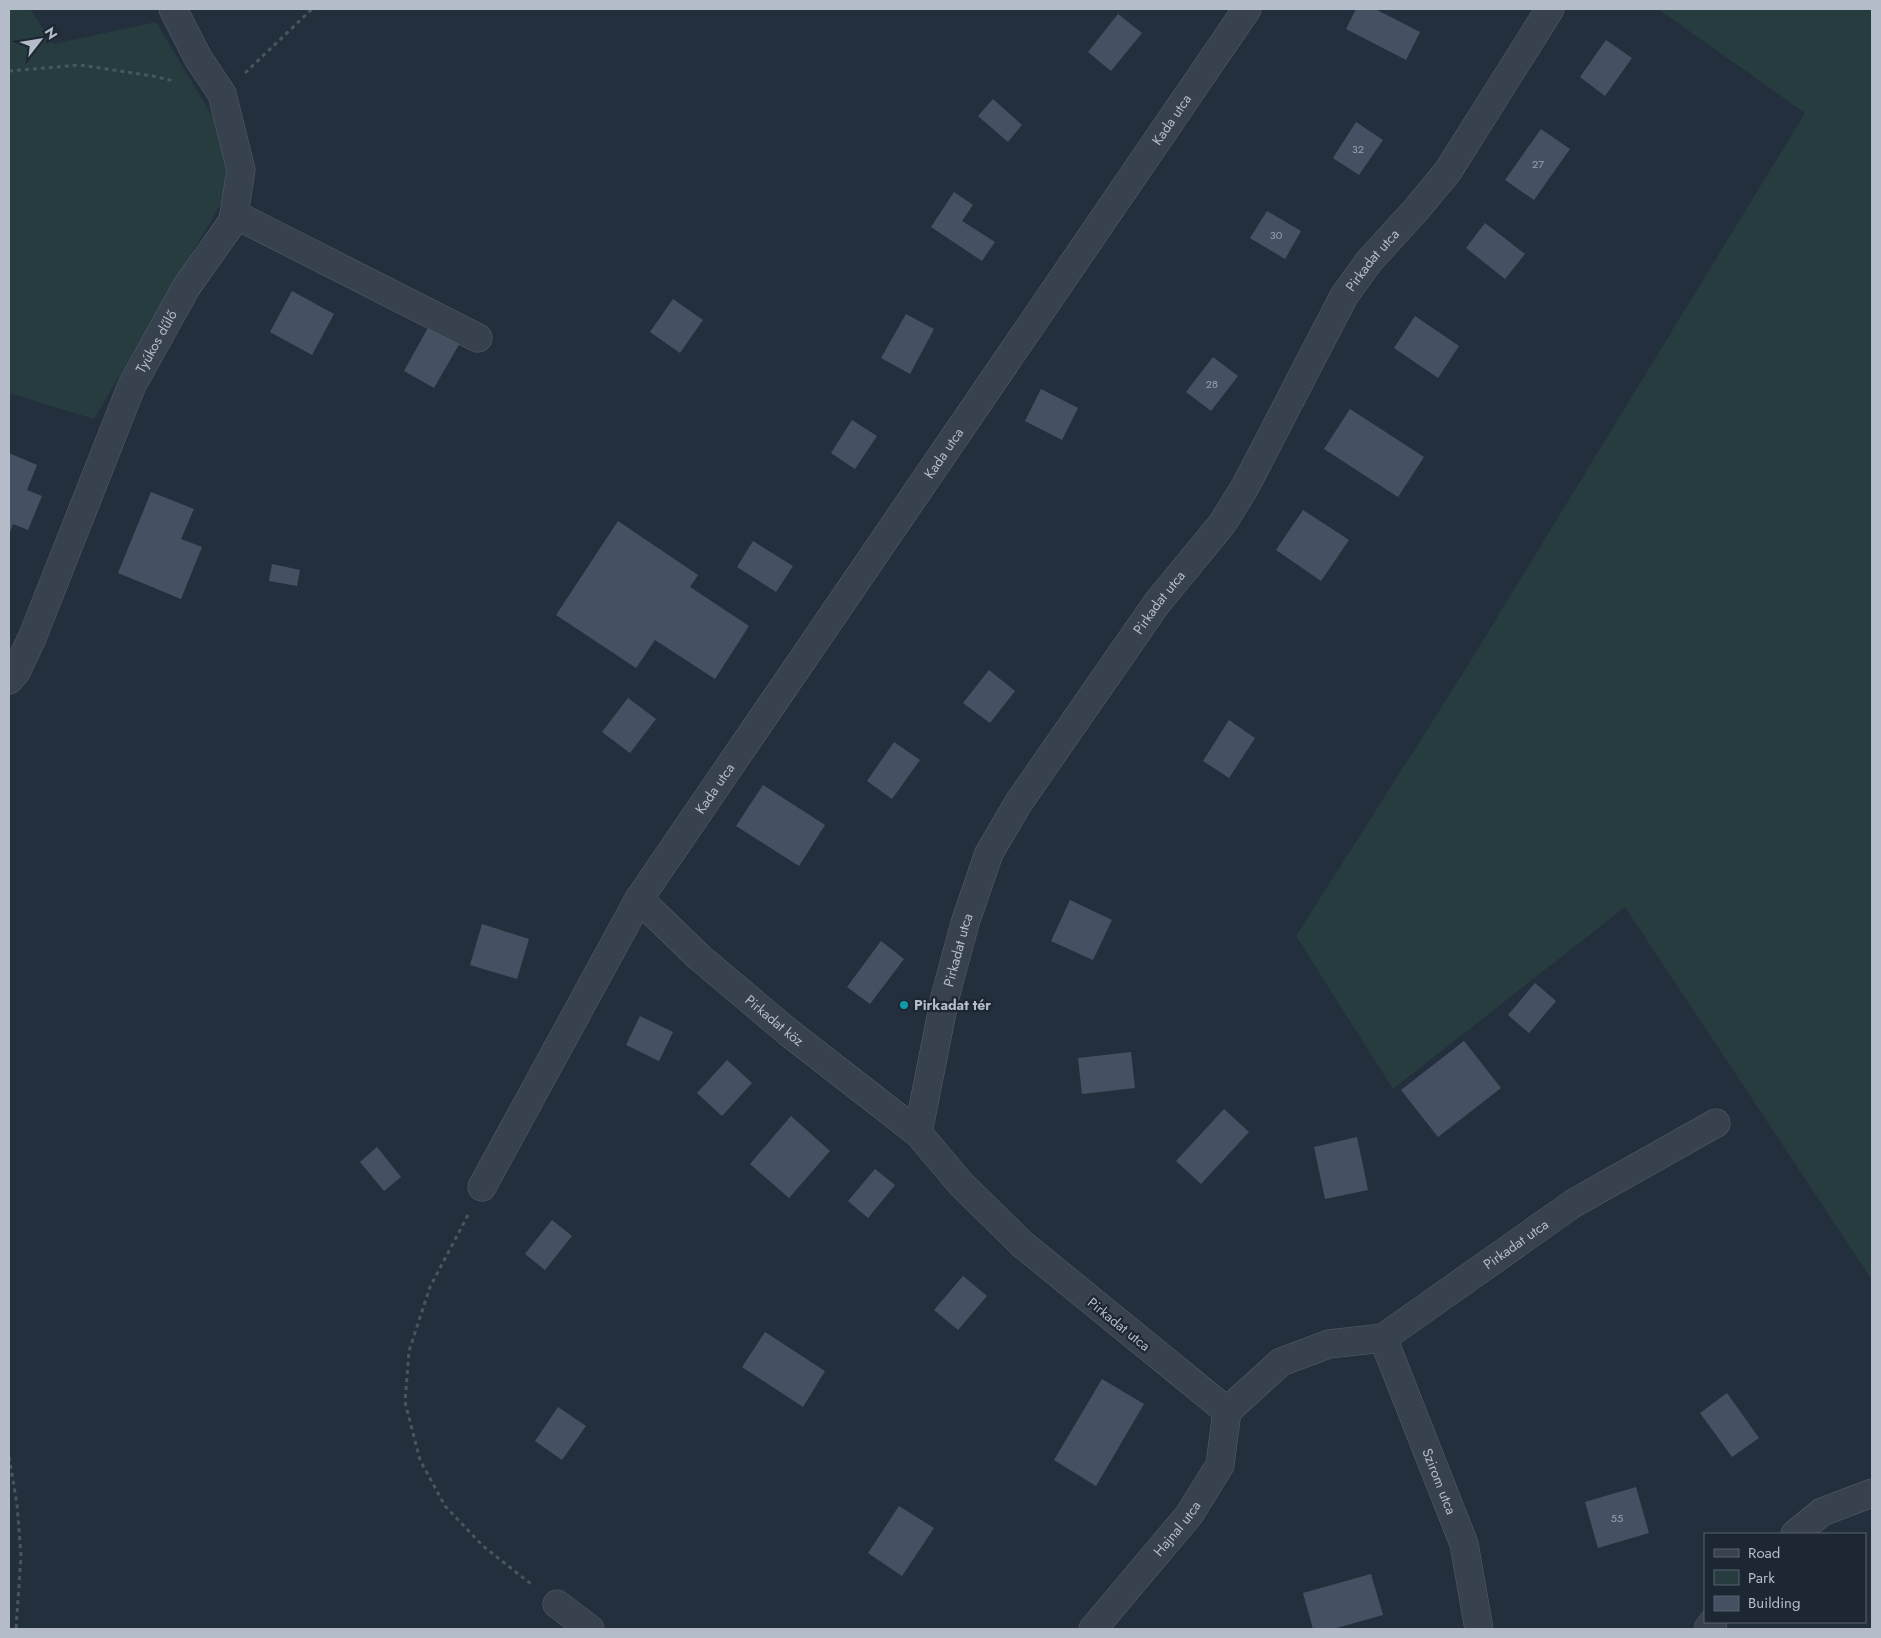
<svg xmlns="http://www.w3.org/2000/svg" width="1881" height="1638" viewBox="0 0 1881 1638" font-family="Jost,sans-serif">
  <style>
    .green { fill: #263c3f }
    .building { fill: #455162 }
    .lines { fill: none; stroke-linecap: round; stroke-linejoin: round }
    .street-casing { stroke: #565f6c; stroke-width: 29 }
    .path { stroke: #44595c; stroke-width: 3; stroke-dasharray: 4 4; stroke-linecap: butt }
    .street { stroke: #38414e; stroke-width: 28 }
    .culture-dot { fill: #0f9aa8; stroke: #1d2633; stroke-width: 2 }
    .labels { text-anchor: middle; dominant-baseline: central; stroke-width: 4.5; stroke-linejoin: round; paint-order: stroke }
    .number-label { font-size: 11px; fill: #98a1af }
    .street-label { font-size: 14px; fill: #b4bcc9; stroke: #1d2633 }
    .poi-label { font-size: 14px; font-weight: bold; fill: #b4bcc9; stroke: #1d2633; text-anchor: start }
  </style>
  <rect width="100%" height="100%" fill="#242f3e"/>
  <!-- green -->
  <g class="green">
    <path d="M 9,9 L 30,9 L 53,44 L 156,22 L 212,116 L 232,185 L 94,419 L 9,393 Z"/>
    <path d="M 1658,9 L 1872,9 L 1872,1280 L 1625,907 L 1393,1089 L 1296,936 L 1460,678 L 1805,113 Z"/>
  </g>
  <!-- building -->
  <g class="building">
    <path d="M 1356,9 L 1375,9 L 1420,32 L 1406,60 L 1346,29 Z"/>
    <path d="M 1118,14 L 1142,33 L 1111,71 L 1088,52 Z"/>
    <path d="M 1606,40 L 1632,58 L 1605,96 L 1580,77 Z"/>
    <path d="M 993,99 L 1022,125 L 1008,142 L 978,116 Z"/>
    <path d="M 1356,122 L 1383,140 L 1359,175 L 1333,158 Z"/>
    <path d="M 1541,129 L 1570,149 L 1534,200 L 1505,180 Z"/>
    <path d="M 954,192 L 973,205 L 962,221 L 995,242 L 982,261 L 931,227 Z"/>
    <path d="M 1267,211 L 1301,231 L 1285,259 L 1250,238 Z"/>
    <path d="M 1485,223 L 1525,254 L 1505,279 L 1466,248 Z"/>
    <path d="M 292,291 L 334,314 L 312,355 L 270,332 Z"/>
    <path d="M 673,299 L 703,320 L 680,353 L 650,332 Z"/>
    <path d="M 906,314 L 934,329 L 910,374 L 881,358 Z"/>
    <path d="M 1415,316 L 1459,346 L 1438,378 L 1394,348 Z"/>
    <path d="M 430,324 L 461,341 L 434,388 L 404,371 Z"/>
    <path d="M 1213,357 L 1238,376 L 1211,411 L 1186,392 Z"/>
    <path d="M 1041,389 L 1078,408 L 1062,440 L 1025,421 Z"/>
    <path d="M 1350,409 L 1424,457 L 1398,497 L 1324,449 Z"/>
    <path d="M 852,420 L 877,436 L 855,469 L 831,453 Z"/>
    <path d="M 9,453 L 37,465 L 27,490 L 42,496 L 28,530 L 13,524 L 9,535 Z"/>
    <path d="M 151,492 L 194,509 L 181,539 L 202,547 L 181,599 L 118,573 Z"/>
    <path d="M 1303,510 L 1349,540 L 1321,581 L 1276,550 Z"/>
    <path d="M 618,521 L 698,575 L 690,587 L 749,626 L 715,679 L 655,640 L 636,668 L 556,615 Z"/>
    <path d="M 753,541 L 793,566 L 776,592 L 737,567 Z"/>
    <path d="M 272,564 L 300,570 L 297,586 L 269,581 Z"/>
    <path d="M 989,670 L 1015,691 L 990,723 L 963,703 Z"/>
    <path d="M 628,698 L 656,719 L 630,753 L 602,732 Z"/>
    <path d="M 1229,720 L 1255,738 L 1229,778 L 1203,761 Z"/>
    <path d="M 894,742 L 920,760 L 892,799 L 867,781 Z"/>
    <path d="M 763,785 L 825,825 L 799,866 L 736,826 Z"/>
    <path d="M 1070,900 L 1112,920 L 1093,960 L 1051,941 Z"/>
    <path d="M 482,924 L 529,939 L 517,979 L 470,965 Z"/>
    <path d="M 881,941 L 904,959 L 870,1004 L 847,987 Z"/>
    <path d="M 1535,983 L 1556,1001 L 1529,1033 L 1508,1015 Z"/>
    <path d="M 640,1016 L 673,1032 L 659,1061 L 626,1045 Z"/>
    <path d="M 1464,1041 L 1501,1088 L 1438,1137 L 1401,1090 Z"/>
    <path d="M 1131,1052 L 1135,1088 L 1082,1094 L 1078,1058 Z"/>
    <path d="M 727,1060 L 752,1083 L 722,1116 L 697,1093 Z"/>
    <path d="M 1224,1109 L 1249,1132 L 1201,1184 L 1176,1161 Z"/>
    <path d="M 791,1116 L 830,1151 L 789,1198 L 750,1164 Z"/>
    <path d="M 1357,1137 L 1368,1190 L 1325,1199 L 1314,1147 Z"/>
    <path d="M 377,1147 L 401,1177 L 384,1191 L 360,1162 Z"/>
    <path d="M 875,1169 L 895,1185 L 868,1218 L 848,1201 Z"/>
    <path d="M 552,1220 L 572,1236 L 545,1270 L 525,1254 Z"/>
    <path d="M 963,1276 L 987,1296 L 958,1330 L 934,1310 Z"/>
    <path d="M 765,1332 L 825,1371 L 803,1407 L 742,1367 Z"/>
    <path d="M 1102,1379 L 1144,1404 L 1096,1486 L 1054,1460 Z"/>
    <path d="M 1727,1393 L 1759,1438 L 1732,1457 L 1700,1413 Z"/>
    <path d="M 558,1407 L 586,1426 L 562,1460 L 535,1441 Z"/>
    <path d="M 1636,1487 L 1649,1533 L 1598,1548 L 1585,1502 Z"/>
    <path d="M 899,1506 L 934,1528 L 902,1576 L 868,1553 Z"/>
    <path d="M 1371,1574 L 1383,1615 L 1333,1629 L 1313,1629 L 1303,1593 Z"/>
  </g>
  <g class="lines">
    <defs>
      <g id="street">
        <path d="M 234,214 L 478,338"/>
        <path id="s1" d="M 9,680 L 16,672 L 32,638 L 132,385 L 187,286 L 233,221 L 241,170 L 222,94 L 198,58 L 173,9"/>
        <path id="s2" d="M 639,899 L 699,957 L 788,1032 L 918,1133"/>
        <path id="s3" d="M 482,1187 L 639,899 L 1247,9"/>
        <path id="s4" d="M 1383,1338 L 1464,1544 L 1479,1629"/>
        <path id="s5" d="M 1227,1411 L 1022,1244 L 961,1184 L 918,1133 L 945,997 L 965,923 L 989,853 L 1019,802 L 1157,603 L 1222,524 L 1245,487 L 1344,296 L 1370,260 L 1415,211 L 1448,171 L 1550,9"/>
        <path id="s6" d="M 1227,1411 L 1281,1362 L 1329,1344 L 1383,1338 L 1574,1203 L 1716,1123"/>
        <path d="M 1795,1534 L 1822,1512 L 1872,1493"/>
        <path d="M 557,1604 L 590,1629"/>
        <path id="s7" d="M 1093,1629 L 1189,1515 L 1220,1465 L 1227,1411"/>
        <path d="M 1708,1629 L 1713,1622"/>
      </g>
    </defs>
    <!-- street casing -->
    <use href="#street" class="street-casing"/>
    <!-- path -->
    <g class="path">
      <path d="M 9,71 L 80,65 L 153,76 L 174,81"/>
      <path d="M 245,73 L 312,9"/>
      <path d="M 468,1215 L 430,1287 L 409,1351 L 405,1402 L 420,1460 L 445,1506 L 483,1546 L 531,1584"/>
      <path d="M 9,1457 L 17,1504 L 21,1556 L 16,1629"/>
    </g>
    <!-- street -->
    <use href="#street" class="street"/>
  </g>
  <!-- markers -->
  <circle class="culture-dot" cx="904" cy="1005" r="5"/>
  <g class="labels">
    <!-- number labels -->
    <g class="number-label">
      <text x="1358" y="149">32</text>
      <text x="1538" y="164">27</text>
      <text x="1276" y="235">30</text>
      <text x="1212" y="384">28</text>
      <text x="1617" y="1518">55</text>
    </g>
    <!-- street labels -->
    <g class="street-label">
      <text stroke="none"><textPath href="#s3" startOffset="1272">Kada utca</textPath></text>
      <text stroke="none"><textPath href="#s5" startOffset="1414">Pirkadat utca</textPath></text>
      <text stroke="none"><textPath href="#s1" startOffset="370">Tyúkos dűlő</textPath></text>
      <text stroke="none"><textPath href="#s3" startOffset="868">Kada utca</textPath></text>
      <text stroke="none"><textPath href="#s5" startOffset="1009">Pirkadat utca</textPath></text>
      <text stroke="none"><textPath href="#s3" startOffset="462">Kada utca</textPath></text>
      <text stroke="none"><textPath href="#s5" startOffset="604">Pirkadat utca</textPath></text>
      <text stroke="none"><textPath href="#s2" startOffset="182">Pirkadat köz</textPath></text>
      <text stroke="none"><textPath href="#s6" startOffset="341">Pirkadat utca</textPath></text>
      <text transform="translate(1119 1324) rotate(39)">Pirkadat utca</text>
      <text stroke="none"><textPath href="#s4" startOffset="154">Szirom utca</textPath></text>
      <text stroke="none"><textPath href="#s7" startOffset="131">Hajnal utca</textPath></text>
    </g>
    <!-- poi labels -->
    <g class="poi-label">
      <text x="914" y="1005">Pirkadat tér</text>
    </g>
  </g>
  <!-- border -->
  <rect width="1881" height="1638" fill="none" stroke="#b4bcc9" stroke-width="20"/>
  <!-- legend -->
  <rect x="1704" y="1533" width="162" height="90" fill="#1d2633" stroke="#59626f"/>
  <rect x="1714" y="1549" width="25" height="8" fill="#38414e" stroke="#59626f"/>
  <text x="1748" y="1558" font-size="15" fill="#b4bcc9">Road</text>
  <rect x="1714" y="1570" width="25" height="15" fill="#263c3f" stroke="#59626f"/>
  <text x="1748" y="1583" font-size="15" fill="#b4bcc9">Park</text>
  <rect x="1714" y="1596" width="25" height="15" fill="#455162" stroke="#59626f"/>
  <text x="1748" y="1608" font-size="15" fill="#b4bcc9">Building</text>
  <!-- north arrow -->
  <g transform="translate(40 40) rotate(59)" stroke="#1d2633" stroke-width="4" paint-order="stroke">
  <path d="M0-4L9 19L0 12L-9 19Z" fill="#b4bcc9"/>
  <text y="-8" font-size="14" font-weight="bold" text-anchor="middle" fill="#b4bcc9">N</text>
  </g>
</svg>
